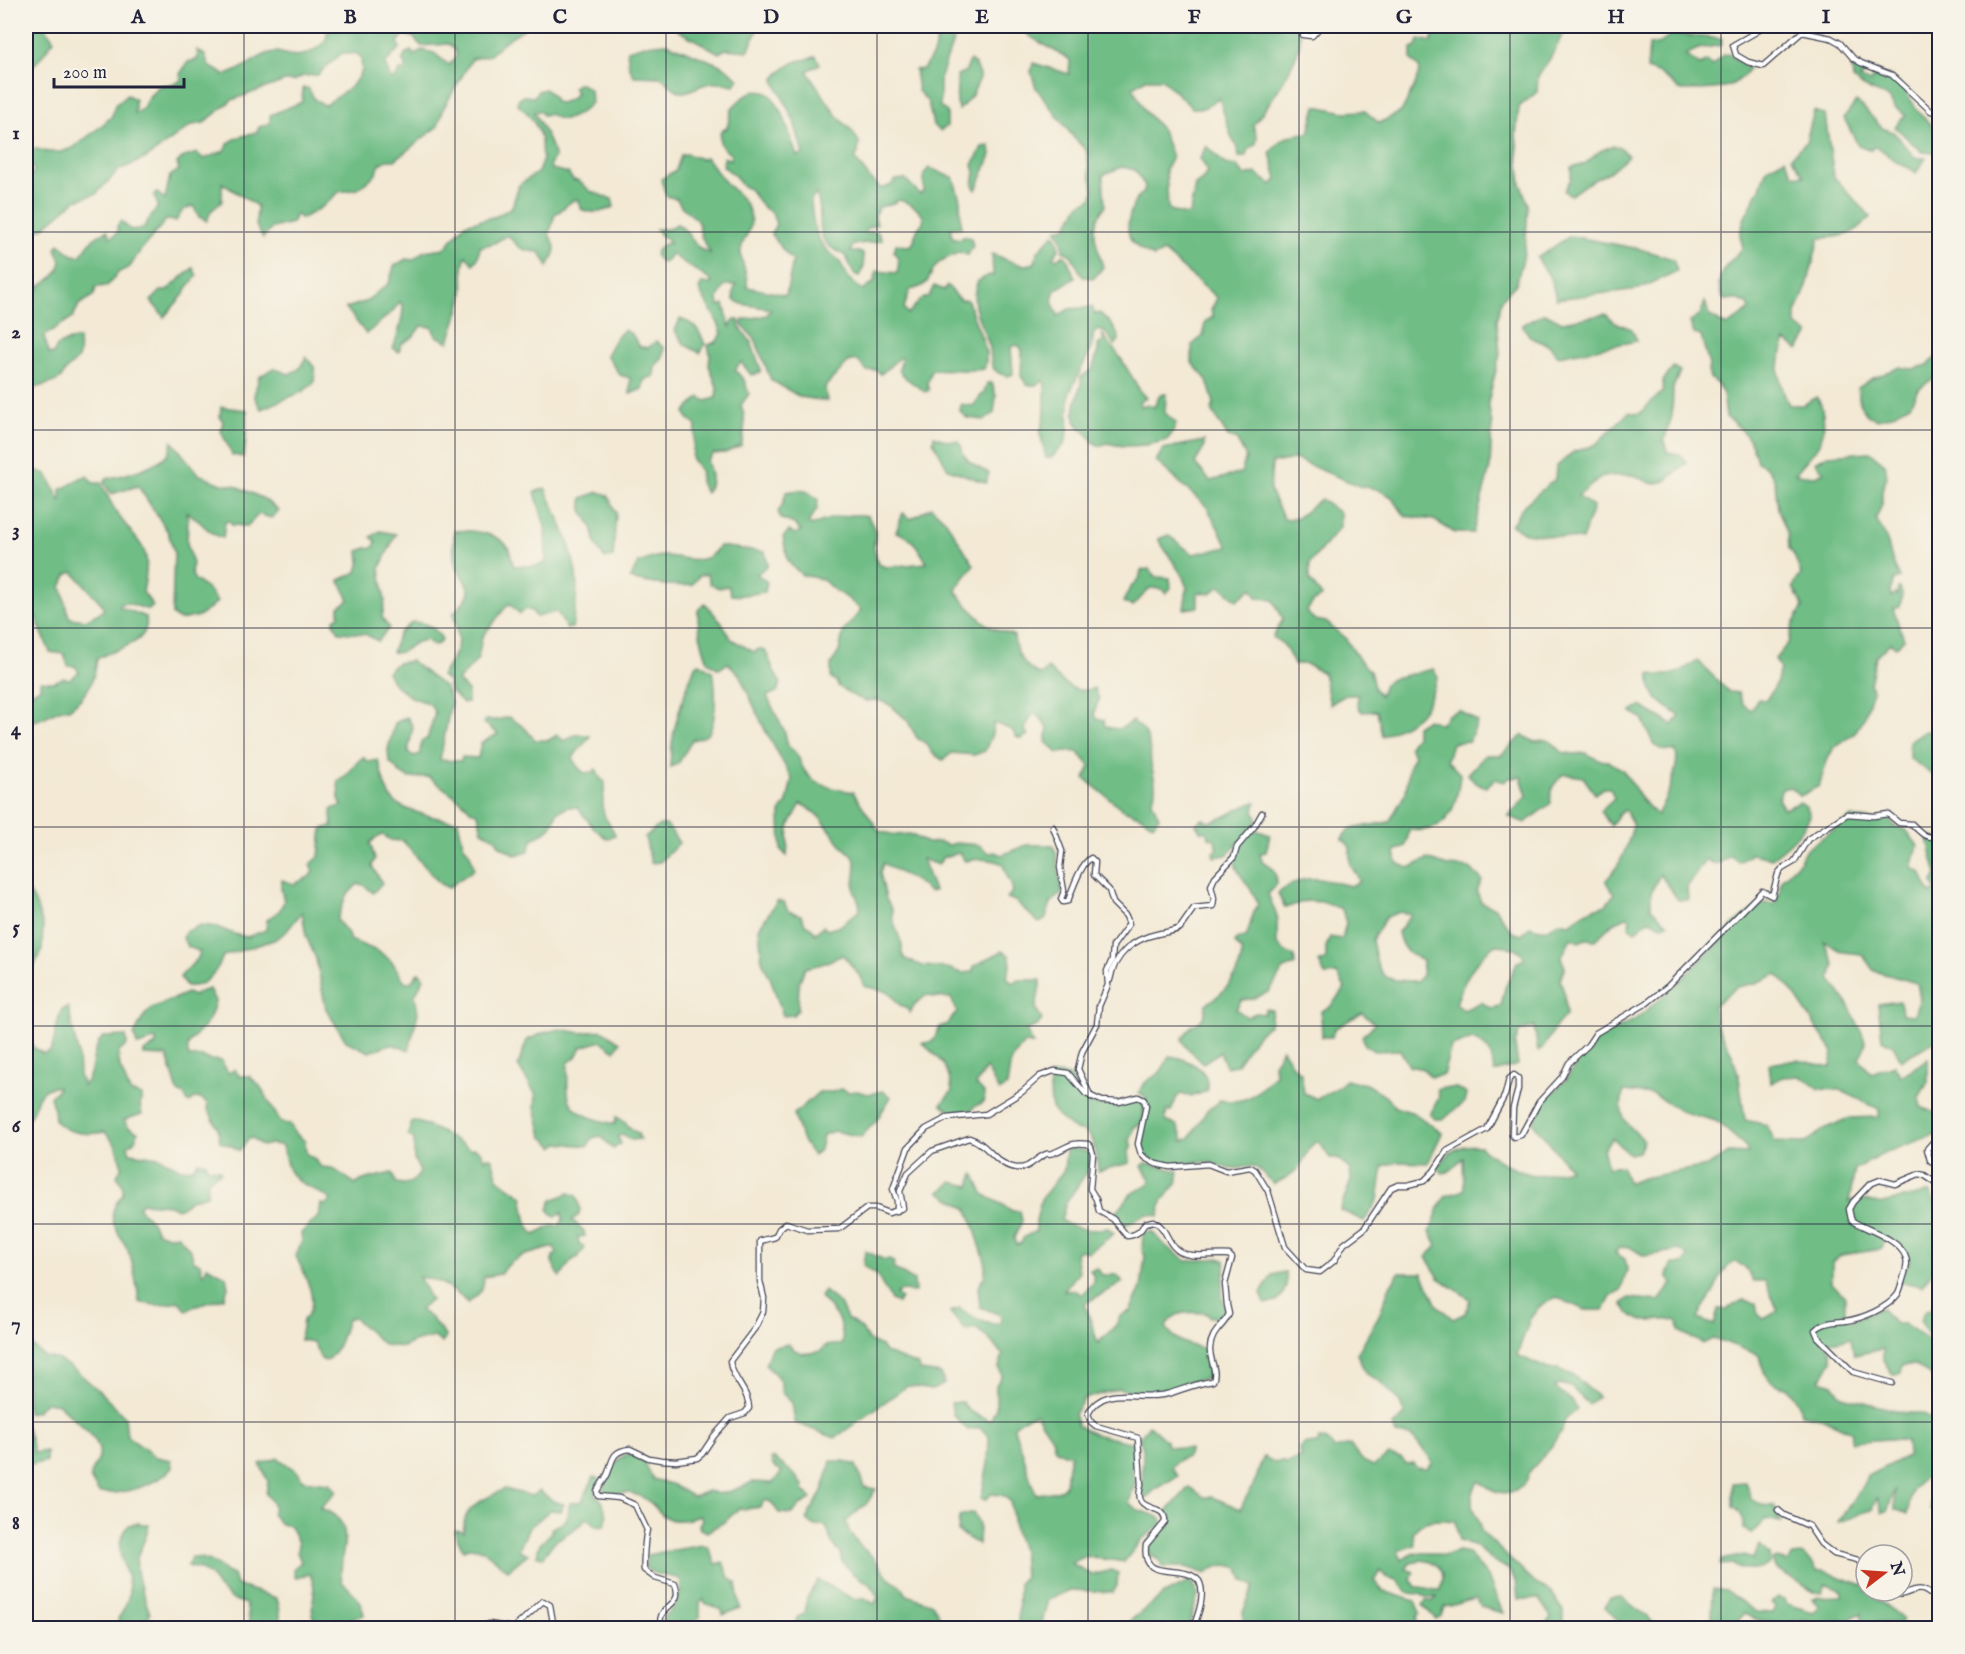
<svg xmlns="http://www.w3.org/2000/svg" width="1965" height="1654" viewBox="0 0 1965 1654" font-family="'IM FELL English',serif">
  <style>
    .forest { fill: #70bd86; stroke: #497060; stroke-width: 1.5; fill-rule: evenodd }
    .lines { fill: none; stroke-linecap: round; stroke-linejoin: round }
    .minor-casing { stroke: #414052; stroke-width: 7 }
    .minor { stroke: #fff; stroke-width: 4.5 }
    .grid { fill: none; stroke: #22223b; stroke-width: 1.5; stroke-opacity: 0.55 }
    .neatline { fill: none; stroke: #22223b; stroke-width: 2 }
    .grid-label { font-size: 20px; text-anchor: middle; font-weight: bold; fill: #22223b }
  </style>
  <rect width="100%" height="100%" fill="#f7f3e8"/>
  <filter id="ink" filterUnits="userSpaceOnUse"><feTurbulence type="fractalNoise" baseFrequency=".0167" numOctaves="2"/><feDisplacementMap in="SourceGraphic" scale="12" xChannelSelector="R" yChannelSelector="G"/><feConvolveMatrix kernelMatrix="1 2 1 2 8 2 1 2 1" color-interpolation-filters="sRGB"/></filter>
  <filter id="wash" filterUnits="userSpaceOnUse"><feTurbulence type="fractalNoise" baseFrequency=".008" numOctaves="4" result="noise"/><feDisplacementMap in="SourceGraphic" scale="24" xChannelSelector="R" yChannelSelector="G"/><feGaussianBlur stdDeviation="1.35" result="paint"/><feColorMatrix in="noise" values="0 0 0 0 0 0 0 0 0 0 0 0 0 0 0 0 0 1.4 0 .05"/><feComposite in="paint" operator="in"/></filter>
  <g filter="url(#wash)">
    <rect width="100%" height="100%" fill="#f3e9d4"/>
    <!-- forest -->
    <g class="forest">
      <path d="M 32,26 L 44,26 L 54,40 L 39,60 L 26,71 L 26,28 Z"/>
      <path d="M 351,26 L 528,26 L 505,41 L 490,55 L 472,59 L 444,107 L 438,126 L 395,160 L 387,160 L 380,164 L 376,174 L 358,189 L 339,192 L 322,207 L 301,219 L 296,214 L 292,223 L 272,228 L 263,238 L 256,225 L 257,206 L 222,183 L 222,202 L 211,211 L 207,221 L 199,217 L 193,206 L 183,210 L 176,221 L 166,220 L 140,251 L 130,267 L 119,272 L 107,286 L 96,287 L 94,295 L 79,305 L 73,317 L 44,336 L 49,354 L 53,354 L 57,346 L 70,340 L 79,339 C 80,355 81,358 68,368 C 65,371 63,376 60,379 C 49,387 37,383 26,394 L 26,296 L 30,293 L 33,294 C 40,280 57,283 61,261 L 56,248 L 59,244 L 73,255 L 80,256 L 92,240 L 107,230 L 110,237 L 115,235 L 118,231 L 117,226 L 121,221 L 131,230 L 143,228 L 158,206 L 154,195 L 156,192 L 165,199 L 170,176 L 179,170 L 177,163 L 182,158 L 197,153 L 204,159 L 224,151 L 229,143 L 236,138 L 257,132 L 259,127 L 270,123 L 270,115 L 302,102 L 303,88 L 308,88 L 315,100 L 325,105 L 352,86 L 362,71 L 361,57 L 355,53 L 351,54 L 342,53 C 334,61 325,66 318,75 L 303,76 L 294,81 L 285,81 L 232,100 L 204,123 L 192,125 L 146,158 L 119,170 L 96,194 L 76,200 L 43,228 L 26,235 L 26,180 L 30,178 L 34,170 L 26,155 L 29,150 L 37,149 L 48,152 L 60,152 L 73,148 L 100,127 L 112,116 L 115,105 L 127,95 L 135,99 L 135,114 L 143,108 L 147,99 L 158,87 L 179,82 L 181,79 L 180,74 L 188,62 L 198,59 L 197,50 L 205,55 L 209,66 L 225,75 C 243,71 253,58 270,53 C 276,51 279,52 284,54 C 303,59 312,53 326,41 L 327,32 L 335,27 ZM 404,35 L 413,37 L 421,46 L 449,44 L 455,50 L 456,57 L 449,65 L 434,53 L 422,50 L 414,55 L 411,51 L 406,53 L 402,61 L 407,66 L 403,71 L 400,70 L 394,79 L 391,79 L 385,64 L 400,48 L 398,42 Z"/>
      <path d="M 684,26 L 759,26 L 748,51 L 726,49 L 719,53 L 677,30 Z"/>
      <path d="M 1024,26 L 1296,26 C 1297,28 1299,31 1300,34 C 1303,58 1267,107 1253,125 L 1257,137 L 1256,144 L 1249,149 L 1245,157 L 1239,157 L 1237,146 L 1232,139 L 1219,98 L 1204,108 L 1192,108 L 1162,79 L 1146,79 L 1133,87 L 1145,111 L 1162,130 L 1172,157 L 1166,169 L 1168,208 L 1174,212 L 1187,215 L 1190,212 L 1195,185 L 1202,180 L 1208,171 L 1200,159 L 1206,146 L 1225,164 L 1237,166 L 1245,176 L 1255,173 L 1272,185 L 1277,179 L 1270,153 C 1282,137 1289,134 1309,133 L 1316,106 L 1344,112 L 1365,111 L 1379,123 L 1401,112 L 1415,85 L 1420,69 L 1411,59 L 1411,48 L 1415,48 L 1420,39 L 1431,42 L 1436,26 L 1567,26 L 1551,57 L 1538,76 L 1537,92 L 1519,107 L 1516,134 L 1521,184 L 1528,204 L 1526,238 L 1523,259 L 1516,284 L 1502,299 L 1497,320 L 1500,354 L 1488,402 L 1492,425 L 1490,468 L 1473,533 L 1455,533 L 1434,520 L 1405,516 L 1392,497 L 1377,489 L 1359,486 L 1295,459 L 1272,463 L 1270,491 L 1284,519 L 1297,518 L 1321,499 L 1340,513 L 1340,527 L 1310,563 L 1309,579 L 1322,596 L 1313,602 L 1306,612 L 1315,620 L 1326,622 L 1346,639 L 1360,661 L 1370,671 L 1374,688 L 1380,696 L 1384,684 L 1394,678 L 1433,669 L 1438,677 C 1423,718 1421,718 1382,736 L 1377,711 L 1362,712 L 1357,705 L 1358,695 L 1346,695 L 1330,704 L 1323,673 L 1306,664 L 1294,664 L 1284,645 L 1273,637 L 1283,619 L 1273,600 L 1257,597 L 1252,588 L 1237,600 L 1220,586 L 1210,594 L 1198,592 L 1198,607 L 1184,609 L 1187,588 L 1182,575 L 1158,539 L 1168,535 L 1193,554 L 1228,547 L 1207,507 L 1156,461 L 1163,449 L 1204,441 L 1204,448 L 1195,463 L 1210,481 L 1241,473 L 1246,457 L 1236,439 L 1228,437 L 1212,411 L 1214,403 L 1207,380 L 1192,363 L 1192,345 L 1203,336 L 1205,322 L 1213,317 L 1211,310 L 1217,298 L 1164,252 L 1154,257 C 1131,246 1123,237 1131,211 C 1134,202 1136,198 1144,192 L 1145,186 L 1135,170 L 1122,167 L 1103,175 L 1105,206 C 1088,229 1096,241 1103,267 L 1094,278 L 1083,277 L 1071,255 L 1063,251 L 1062,238 L 1056,229 L 1066,227 L 1080,204 L 1091,199 L 1094,190 L 1090,176 L 1086,150 L 1074,138 L 1036,88 L 1031,72 L 1033,63 L 1069,74 L 1070,60 C 1055,49 1039,44 1024,32 Z"/>
      <path d="M 1671,34 L 1722,39 L 1721,45 L 1698,49 L 1685,55 L 1700,65 L 1707,61 L 1711,66 L 1723,55 L 1729,54 L 1749,69 C 1733,94 1705,89 1679,90 L 1662,75 L 1647,69 L 1649,45 L 1661,43 Z"/>
      <path d="M 943,36 L 953,41 L 940,79 L 940,107 L 947,112 L 947,126 L 940,131 L 933,125 L 928,102 L 918,91 L 915,70 L 923,69 L 933,55 L 937,40 Z"/>
      <path d="M 666,43 L 723,66 L 739,79 L 735,85 C 728,84 718,82 711,83 C 681,89 689,103 661,77 L 634,76 L 629,66 L 627,50 L 645,45 Z"/>
      <path d="M 816,56 L 820,64 L 807,71 L 837,116 L 852,131 L 859,142 L 858,153 L 855,159 L 872,181 L 882,189 L 891,185 L 896,180 L 905,179 L 920,194 L 924,191 L 924,174 L 929,168 C 939,170 943,176 953,177 L 960,199 L 961,227 L 951,228 L 952,237 L 959,239 L 965,236 L 971,238 L 973,246 L 968,255 L 959,252 C 953,256 947,258 941,261 C 924,274 937,284 910,290 L 904,308 L 908,314 L 920,300 L 929,296 L 934,286 L 944,290 L 947,285 L 960,300 L 968,300 C 972,321 993,350 984,369 C 966,372 949,368 931,370 L 927,384 L 929,390 L 925,392 L 903,376 L 899,370 L 902,358 L 899,358 L 881,374 L 876,370 L 867,371 L 857,360 L 848,362 L 825,387 L 827,401 L 800,397 L 771,380 L 755,339 L 741,324 L 743,320 L 767,315 L 771,309 L 742,304 L 734,300 L 733,292 L 736,285 L 725,285 L 718,298 L 719,306 L 724,304 L 730,327 L 734,320 L 739,320 L 739,326 L 751,342 L 761,370 L 759,373 L 751,375 L 741,362 L 735,370 L 744,380 L 749,394 L 741,405 C 746,418 745,433 741,446 L 725,453 L 713,454 L 707,461 C 711,472 714,483 706,493 C 701,486 698,480 701,472 L 692,459 L 696,426 L 687,417 L 685,412 L 700,397 L 706,401 L 716,398 L 717,387 L 709,366 L 710,354 L 708,345 L 716,342 L 722,334 C 718,317 705,305 699,289 L 702,283 L 711,284 L 711,281 L 671,254 L 667,260 L 662,263 L 655,255 C 659,247 661,244 670,243 L 667,238 L 661,236 L 656,229 L 668,229 L 677,224 C 691,231 692,249 710,253 L 701,236 L 699,225 L 695,218 L 681,206 L 677,199 L 666,196 L 661,179 L 676,170 L 681,155 L 687,154 L 701,159 L 706,157 C 712,166 719,175 726,183 C 737,194 750,203 751,221 C 751,232 741,241 741,251 C 740,264 749,274 747,287 L 786,295 L 793,260 C 783,253 779,243 771,234 L 776,224 L 772,213 L 763,207 L 749,189 L 741,185 L 736,177 L 723,166 L 724,157 L 731,160 L 731,155 C 722,147 717,144 721,131 L 727,128 L 732,108 L 742,98 L 754,91 L 765,92 L 771,95 L 782,112 L 797,156 L 803,154 L 794,121 L 774,80 C 780,71 791,62 802,60 C 808,59 810,59 816,56 ZM 816,194 C 823,208 818,221 822,236 C 827,250 840,250 846,257 C 849,261 851,270 854,274 L 859,276 L 864,266 L 863,254 L 859,252 L 851,252 L 852,246 C 862,242 872,244 882,240 L 877,231 L 866,233 L 865,229 L 877,224 L 875,216 L 879,207 L 889,205 L 899,200 C 907,202 926,211 923,222 C 921,225 918,227 917,231 C 914,236 915,240 912,245 L 906,246 L 896,244 L 894,252 C 900,259 899,264 897,273 L 877,271 L 874,282 L 864,290 C 851,285 846,273 840,262 C 836,256 830,254 826,249 C 814,238 812,215 811,200 Z"/>
      <path d="M 970,60 L 975,65 L 980,78 L 972,95 L 959,110 C 954,102 958,85 957,75 L 966,71 Z"/>
      <path d="M 1852,67 L 1862,68 L 1864,75 L 1860,79 L 1870,82 L 1876,70 L 1884,76 L 1889,75 L 1900,84 L 1917,109 L 1936,131 L 1939,129 L 1939,153 L 1922,152 L 1895,127 L 1900,120 L 1906,116 L 1894,107 L 1889,98 C 1876,91 1864,90 1853,79 Z"/>
      <path d="M 580,83 L 590,90 L 591,103 C 579,115 565,126 550,114 L 543,115 L 540,111 L 534,112 L 546,134 L 555,157 L 550,164 L 551,169 L 568,173 L 573,180 L 579,181 L 590,191 L 612,199 L 614,207 C 602,212 593,215 581,209 L 577,199 C 568,201 564,210 555,214 L 549,235 C 559,249 555,252 548,267 L 540,252 C 522,251 519,249 508,235 L 494,243 L 480,247 L 478,258 L 473,264 L 466,256 C 460,268 465,280 463,294 C 460,311 454,325 449,342 L 436,336 L 432,327 L 421,326 L 413,337 L 401,344 L 399,352 L 393,348 C 398,334 403,320 403,305 L 400,302 L 392,312 L 366,334 L 346,308 L 365,302 L 389,283 L 394,266 L 406,259 L 413,260 L 424,251 L 445,248 L 465,224 L 497,216 L 512,207 L 519,185 L 538,172 L 543,159 C 540,152 542,148 541,141 C 539,127 529,113 518,105 L 518,100 L 524,96 L 534,97 L 538,91 L 545,89 L 553,96 L 555,102 L 561,103 L 572,98 L 576,93 L 573,87 Z"/>
      <path d="M 1856,102 L 1862,106 L 1882,128 L 1893,132 L 1900,139 L 1915,158 L 1926,158 L 1916,173 C 1910,167 1905,167 1898,163 C 1889,158 1884,148 1873,147 L 1871,150 L 1858,145 L 1844,118 Z"/>
      <path d="M 1814,111 L 1825,115 L 1834,177 L 1871,217 C 1853,236 1844,237 1819,238 L 1807,286 L 1796,313 L 1796,325 L 1809,334 L 1798,350 L 1786,341 C 1775,365 1778,381 1789,405 L 1803,405 L 1817,397 C 1821,402 1822,408 1823,415 C 1827,445 1811,453 1795,474 L 1815,476 L 1824,472 L 1815,462 L 1828,455 L 1870,452 L 1885,464 L 1887,477 L 1882,490 L 1882,504 L 1876,519 L 1887,540 L 1893,563 L 1900,578 L 1894,580 L 1890,592 L 1892,597 L 1895,593 L 1897,596 L 1898,588 L 1900,588 L 1902,594 L 1900,607 L 1893,609 L 1904,639 L 1896,647 L 1890,643 L 1876,657 L 1870,684 L 1873,691 L 1864,718 L 1854,734 L 1834,747 L 1827,761 L 1819,786 L 1800,796 L 1790,787 L 1782,789 L 1778,799 L 1784,809 L 1800,802 L 1807,807 L 1810,816 C 1801,835 1789,845 1772,858 L 1751,854 L 1739,862 L 1730,856 L 1716,865 L 1706,859 L 1687,887 L 1688,900 L 1678,900 L 1660,874 L 1651,893 L 1651,908 L 1668,924 L 1662,925 L 1649,920 L 1635,931 L 1629,926 L 1630,919 L 1627,917 L 1613,923 L 1596,940 L 1586,939 L 1579,942 L 1571,938 L 1561,958 L 1565,967 L 1560,980 L 1565,995 L 1566,1016 C 1550,1027 1550,1045 1538,1051 L 1534,1026 L 1519,1032 L 1515,1045 L 1518,1065 L 1494,1072 C 1492,1054 1490,1047 1473,1039 L 1451,1046 L 1443,1075 L 1431,1077 L 1423,1069 L 1409,1066 L 1400,1050 L 1374,1051 L 1365,1045 L 1362,1036 L 1375,1024 L 1362,1013 L 1334,1029 L 1332,1037 L 1322,1037 L 1321,1011 L 1330,1007 L 1345,988 L 1337,974 L 1325,975 L 1319,962 L 1326,961 L 1326,947 L 1330,937 L 1342,939 L 1346,923 L 1342,909 L 1323,902 L 1306,901 L 1285,908 L 1278,893 C 1306,872 1319,878 1350,886 L 1360,881 L 1350,864 L 1350,847 L 1342,838 L 1350,829 L 1389,822 L 1406,792 L 1409,766 L 1414,755 L 1409,746 L 1416,736 L 1416,726 L 1427,719 L 1441,724 L 1447,715 L 1459,710 L 1478,722 L 1469,741 L 1452,743 L 1447,760 L 1460,774 C 1457,808 1449,834 1409,830 L 1406,846 L 1395,851 L 1397,863 L 1409,868 L 1427,859 L 1448,866 L 1470,868 L 1482,880 L 1477,892 L 1481,902 L 1495,908 L 1512,932 L 1522,935 L 1530,926 C 1543,931 1548,931 1558,922 L 1570,924 L 1585,912 L 1606,905 L 1614,894 L 1606,880 C 1621,866 1628,845 1633,825 L 1625,810 L 1618,815 L 1611,826 L 1600,811 L 1614,798 L 1610,788 L 1603,788 L 1595,794 L 1583,777 L 1564,774 C 1554,783 1549,789 1551,803 L 1525,823 L 1508,816 L 1527,796 L 1521,777 L 1509,778 L 1504,782 L 1495,779 L 1486,787 L 1475,783 L 1468,774 L 1485,755 L 1501,755 L 1523,735 L 1534,742 C 1549,737 1552,741 1562,752 L 1573,754 L 1586,753 L 1599,760 L 1608,761 L 1623,770 L 1643,801 L 1657,815 C 1666,798 1680,769 1676,751 L 1661,750 L 1652,741 L 1642,718 L 1631,712 L 1641,706 L 1673,725 L 1680,716 C 1662,704 1648,697 1650,674 C 1673,677 1679,674 1697,660 L 1729,692 L 1739,693 L 1742,703 L 1751,710 L 1758,699 L 1766,700 L 1776,685 L 1780,668 L 1775,659 L 1789,642 L 1793,624 L 1803,607 L 1793,587 L 1801,574 L 1794,555 L 1789,549 L 1788,535 L 1778,509 L 1775,482 L 1771,473 L 1764,465 L 1757,462 C 1752,439 1745,431 1726,417 L 1723,394 L 1718,385 L 1710,378 L 1708,371 L 1709,365 L 1701,336 L 1694,334 L 1690,322 L 1700,315 L 1705,302 L 1710,316 L 1727,326 L 1750,309 L 1747,303 L 1735,299 L 1724,300 C 1711,277 1727,264 1743,248 L 1740,235 L 1744,219 L 1760,188 L 1767,168 L 1785,158 L 1793,175 L 1804,176 L 1791,157 L 1806,142 ZM 1400,912 L 1411,915 L 1398,932 C 1401,949 1407,953 1423,961 L 1422,975 L 1417,981 C 1379,981 1379,976 1372,940 L 1386,917 ZM 1494,945 C 1506,945 1519,948 1525,959 L 1517,962 L 1505,988 L 1501,1006 L 1491,1008 L 1481,1002 L 1464,1010 L 1456,1004 C 1463,981 1475,960 1494,945 Z"/>
      <path d="M 990,146 L 991,155 L 976,190 L 973,185 L 975,172 L 973,165 L 982,147 Z"/>
      <path d="M 1612,146 L 1620,147 L 1628,156 L 1609,172 L 1586,184 L 1571,195 L 1564,191 L 1571,179 L 1571,167 L 1586,163 L 1600,151 Z"/>
      <path d="M 1054,234 L 1058,239 L 1059,249 L 1053,257 L 1056,259 L 1063,255 L 1067,258 L 1075,278 L 1055,290 L 1052,301 L 1058,316 L 1069,309 L 1092,307 L 1095,314 L 1100,313 C 1109,321 1116,328 1119,340 L 1115,345 L 1108,335 L 1099,329 L 1094,332 L 1091,349 L 1069,394 L 1068,432 L 1065,444 L 1051,458 L 1046,458 L 1040,433 L 1045,414 L 1045,384 L 1043,381 L 1036,385 L 1027,385 L 1021,376 L 1022,350 L 1018,345 L 1011,347 L 1013,374 L 1008,376 C 1003,375 995,373 993,367 C 990,362 991,354 990,348 C 983,326 967,305 978,281 L 989,275 L 993,276 L 992,254 C 1008,259 1020,269 1035,263 L 1037,252 Z"/>
      <path d="M 1570,236 L 1640,249 L 1673,259 L 1677,271 L 1639,289 L 1556,299 L 1551,279 L 1537,258 Z"/>
      <path d="M 193,268 L 197,276 L 187,288 L 185,293 L 164,317 L 151,301 L 161,291 L 166,291 Z"/>
      <path d="M 1545,313 L 1562,322 L 1606,314 L 1614,322 L 1632,329 L 1637,341 L 1558,356 L 1549,345 L 1531,338 L 1522,325 Z"/>
      <path d="M 680,319 C 694,323 700,330 705,345 L 700,353 L 685,345 L 675,331 Z"/>
      <path d="M 624,330 L 632,334 L 639,346 L 648,348 L 656,341 L 664,348 L 663,358 L 655,366 L 654,376 L 644,380 L 642,389 L 630,394 L 630,378 L 620,375 L 606,355 L 615,339 Z"/>
      <path d="M 1102,334 L 1120,357 L 1142,394 L 1146,397 L 1139,403 L 1141,407 L 1147,404 L 1154,407 L 1160,395 L 1166,394 L 1165,413 L 1176,423 L 1173,432 L 1167,440 C 1149,446 1125,448 1107,443 L 1100,446 L 1093,442 C 1090,433 1078,430 1075,420 C 1071,404 1083,391 1081,377 L 1092,370 L 1098,351 L 1098,345 L 1104,341 Z"/>
      <path d="M 306,357 L 315,368 L 314,383 L 302,392 L 261,409 L 254,396 L 259,377 L 273,368 L 289,374 L 299,369 Z"/>
      <path d="M 1935,358 L 1939,359 L 1939,375 L 1918,389 L 1910,405 L 1890,416 L 1877,419 L 1867,415 L 1860,405 L 1858,388 L 1871,379 L 1900,367 L 1912,369 L 1928,365 Z"/>
      <path d="M 1673,367 L 1680,371 L 1673,388 L 1672,416 L 1664,440 L 1667,452 L 1679,454 L 1687,463 L 1665,481 L 1653,484 L 1633,475 L 1603,476 L 1578,496 L 1593,507 L 1582,540 L 1525,533 L 1511,525 L 1524,505 L 1555,479 L 1556,467 L 1573,452 L 1595,445 L 1629,412 L 1639,414 L 1663,391 L 1663,381 Z"/>
      <path d="M 987,383 L 992,383 L 996,396 L 994,413 L 985,420 L 967,418 L 960,411 L 961,404 L 973,406 L 984,392 Z"/>
      <path d="M 221,407 L 247,410 C 245,425 248,444 243,457 L 232,455 L 221,431 L 223,421 L 220,417 Z"/>
      <path d="M 934,436 L 948,441 L 958,441 C 963,446 961,449 964,455 C 969,463 980,469 989,473 L 986,483 L 948,469 L 933,441 Z"/>
      <path d="M 172,441 L 198,474 L 222,484 L 234,485 L 264,499 L 279,511 L 271,518 L 259,514 L 247,526 L 232,525 L 229,521 L 225,522 L 223,538 C 206,533 201,519 186,512 L 188,518 L 187,543 L 193,564 L 191,571 L 194,579 L 209,591 L 217,602 L 200,616 L 180,620 L 172,615 L 174,552 L 168,532 L 138,486 L 111,494 L 104,483 L 106,479 C 122,476 161,466 170,451 C 171,448 171,445 172,441 Z"/>
      <path d="M 26,467 L 47,474 L 61,502 L 61,489 C 71,486 76,478 87,476 L 93,483 L 101,483 C 107,494 112,506 119,516 C 144,551 152,546 143,592 L 153,606 L 149,610 L 127,603 L 120,604 L 120,607 L 146,617 C 151,646 116,647 97,659 C 94,682 88,695 69,709 C 55,707 46,721 31,721 L 26,729 L 26,692 L 33,692 L 40,688 L 40,681 L 54,682 L 63,678 L 70,679 L 79,672 L 75,666 L 68,666 L 64,654 L 50,652 L 36,618 L 26,607 ZM 73,572 L 102,604 L 104,610 L 86,620 L 70,618 C 64,608 66,597 61,587 L 68,574 Z"/>
      <path d="M 545,488 C 559,518 576,553 577,586 C 577,600 574,614 572,628 L 566,628 L 557,612 L 536,617 L 532,611 L 526,609 L 520,614 L 509,603 L 482,637 L 478,659 L 458,681 L 468,691 L 468,702 L 463,703 L 451,692 L 448,681 L 441,676 C 459,651 462,643 453,614 C 478,587 469,593 456,565 C 452,556 454,541 454,531 C 470,529 499,533 508,547 C 511,552 511,560 514,566 L 538,566 L 546,562 L 545,527 L 535,492 Z"/>
      <path d="M 800,490 L 808,492 L 818,499 L 817,509 L 808,523 L 811,526 C 825,519 853,512 868,516 L 875,531 L 874,548 L 878,564 L 886,567 L 927,563 C 919,549 912,536 896,532 L 903,513 L 911,519 L 931,507 L 946,521 L 974,565 L 958,586 L 956,591 C 964,602 980,621 991,627 C 998,631 1007,632 1014,636 C 1015,652 1025,669 1041,675 L 1048,668 C 1062,682 1074,696 1094,688 L 1099,699 L 1094,714 L 1097,719 L 1104,720 L 1105,726 C 1116,731 1123,729 1132,721 C 1136,724 1141,727 1143,730 C 1151,740 1149,752 1151,763 C 1153,777 1159,787 1152,801 L 1159,817 L 1153,825 L 1142,817 L 1124,810 L 1085,779 L 1090,766 L 1078,752 L 1066,751 L 1058,753 L 1046,742 L 1048,729 L 1041,718 L 1033,713 L 1025,729 L 1028,735 L 1021,739 L 1016,737 L 1012,730 L 994,723 L 992,734 L 985,751 L 974,755 L 952,753 L 943,760 L 932,753 L 927,744 L 917,738 L 907,720 L 890,705 L 878,700 L 865,701 L 850,694 L 838,686 L 836,681 L 831,678 L 831,664 L 839,652 L 843,632 L 861,610 L 846,597 L 835,591 L 822,579 L 802,575 L 792,566 L 788,561 L 783,537 L 789,531 L 795,534 L 801,531 L 794,524 L 781,519 L 778,512 L 783,504 L 786,492 Z"/>
      <path d="M 599,492 L 608,495 L 616,513 L 613,557 L 605,559 L 596,545 L 592,527 L 582,510 L 582,498 Z"/>
      <path d="M 380,531 L 396,534 L 380,568 L 385,601 L 382,617 L 389,628 L 378,641 L 365,634 L 339,632 L 334,624 L 334,619 L 339,616 L 339,607 L 349,600 L 339,580 L 357,572 L 360,561 L 359,551 L 366,548 L 374,547 L 376,541 L 371,537 Z"/>
      <path d="M 719,546 L 765,552 L 768,565 L 757,574 L 767,582 L 765,592 C 752,593 744,597 731,595 L 728,586 L 719,588 L 710,584 L 707,574 L 699,576 L 692,585 C 670,587 652,584 630,579 L 638,563 C 646,561 654,556 662,556 C 683,555 705,570 719,546 Z"/>
      <path d="M 1149,569 L 1157,577 L 1170,578 L 1171,588 L 1166,593 L 1162,589 L 1150,588 L 1133,606 L 1123,602 L 1130,588 L 1139,580 L 1141,570 Z"/>
      <path d="M 705,603 L 721,622 L 731,639 L 754,652 L 759,649 L 765,650 C 771,661 773,674 781,683 L 777,692 L 767,696 L 785,733 L 788,746 C 803,757 798,764 807,774 C 818,787 837,789 853,792 L 879,831 L 895,835 L 910,834 L 927,843 L 940,842 L 948,845 L 956,843 L 979,845 L 989,853 L 995,852 L 1002,855 L 1026,845 L 1053,845 L 1056,852 L 1062,892 L 1051,903 L 1045,920 L 1039,923 L 1015,901 L 1007,898 L 1013,891 C 1011,881 1005,874 1003,864 C 991,858 979,858 965,861 L 959,853 L 943,857 L 938,865 L 922,859 L 934,891 L 929,892 C 918,880 898,873 883,863 L 880,873 L 886,899 L 892,910 L 893,920 L 902,945 L 902,954 L 905,959 L 923,966 L 948,968 L 961,973 L 973,972 L 974,966 L 1002,951 L 1009,955 L 1011,963 L 1007,977 L 1012,983 L 1018,980 L 1041,980 L 1036,1008 L 1042,1020 L 1037,1026 L 1026,1030 L 1033,1044 L 1024,1043 L 1011,1060 L 1007,1086 L 999,1091 L 986,1068 L 976,1085 L 985,1094 L 983,1103 L 975,1106 L 971,1111 L 952,1112 L 941,1104 L 952,1091 C 947,1062 942,1061 922,1043 L 932,1042 L 940,1027 L 947,1024 L 957,1012 L 951,998 L 933,997 L 927,995 L 914,1005 L 910,1013 L 906,1007 L 900,1005 L 888,992 L 864,986 L 859,975 L 843,955 L 822,964 L 805,968 L 799,983 L 798,1009 L 793,1015 L 783,1016 L 771,980 L 762,961 L 759,928 L 777,901 L 784,902 L 788,911 L 801,915 L 805,924 L 812,928 L 815,934 L 823,926 L 827,930 L 840,926 L 860,910 C 860,902 858,900 855,893 C 851,881 860,868 853,856 C 851,853 846,850 843,847 C 830,831 821,813 801,804 L 789,826 L 787,856 L 781,850 L 780,813 L 787,802 L 792,779 L 765,730 L 739,674 L 728,663 L 719,669 L 708,662 C 702,645 697,628 698,610 Z"/>
      <path d="M 412,622 C 426,623 434,626 442,639 L 438,644 L 433,645 L 426,640 C 422,641 419,641 415,643 C 406,647 404,655 392,652 L 399,633 Z"/>
      <path d="M 411,661 L 446,688 L 451,702 L 440,760 L 461,761 L 462,757 L 478,758 L 481,743 L 498,734 L 484,723 L 486,720 L 497,720 L 509,717 L 525,728 L 535,740 L 549,740 L 557,735 L 564,741 C 574,734 579,733 590,736 C 585,745 577,749 573,759 L 577,766 L 584,773 L 593,772 L 596,769 L 600,778 L 605,782 C 605,794 600,805 605,817 C 608,823 613,828 615,835 L 607,839 L 594,828 L 577,807 L 568,807 L 557,812 C 554,828 546,832 533,839 L 528,852 L 516,855 L 500,846 L 495,838 L 482,831 L 478,813 L 470,810 C 465,801 438,785 429,777 L 409,778 L 400,773 L 389,761 L 388,749 L 395,723 L 407,717 L 413,727 L 408,752 L 414,756 L 420,754 L 421,741 L 427,739 L 435,713 L 430,704 L 409,696 L 392,682 L 387,672 L 397,663 Z"/>
      <path d="M 700,663 L 713,672 C 716,686 718,728 705,736 C 702,738 695,739 692,740 L 678,764 L 670,767 C 671,729 682,700 695,666 Z"/>
      <path d="M 1925,731 L 1939,733 L 1939,775 L 1935,776 L 1909,758 L 1909,741 Z"/>
      <path d="M 363,757 L 368,762 L 378,760 C 382,772 384,790 393,800 C 402,811 443,820 458,821 L 463,844 L 470,854 L 474,869 C 467,876 454,881 449,888 L 440,884 L 403,841 L 390,840 L 383,835 L 378,836 L 370,843 L 375,859 L 372,866 L 382,883 L 373,893 L 364,885 L 358,884 L 346,896 L 337,920 L 347,932 L 350,940 C 366,947 379,949 392,962 C 398,969 399,976 406,982 L 411,982 L 419,972 L 424,978 L 415,995 L 418,1013 L 409,1050 L 391,1044 L 369,1052 L 346,1041 L 326,1009 L 316,959 L 306,936 L 302,912 L 286,932 L 274,940 L 223,956 C 218,971 204,989 186,986 L 180,977 L 198,958 L 200,952 L 187,946 L 183,938 L 185,932 L 201,925 L 217,927 L 234,934 L 247,937 L 266,930 L 267,920 L 280,910 L 284,901 L 281,889 L 282,880 L 294,884 L 309,877 L 313,872 L 310,865 L 319,857 L 322,829 L 332,826 L 331,809 L 342,806 L 339,798 L 338,781 C 351,775 351,766 363,757 Z"/>
      <path d="M 1256,802 L 1254,811 L 1257,819 L 1252,828 L 1227,855 L 1214,857 L 1213,853 L 1218,849 L 1214,838 L 1210,838 L 1205,831 L 1201,832 L 1196,824 L 1203,819 L 1208,822 C 1226,820 1238,806 1256,802 Z"/>
      <path d="M 1851,817 L 1873,820 L 1889,818 L 1894,826 L 1906,830 L 1918,846 L 1912,868 L 1921,872 L 1930,893 L 1936,890 L 1932,883 L 1937,875 L 1927,836 L 1939,839 L 1939,1039 L 1901,1060 L 1893,1045 L 1882,1039 L 1878,1004 L 1900,1001 L 1902,1014 L 1914,1015 L 1920,998 L 1917,983 L 1874,971 L 1862,954 L 1843,952 L 1824,941 L 1834,964 L 1830,979 C 1846,999 1858,1020 1866,1044 L 1859,1059 L 1871,1073 L 1894,1065 L 1901,1076 L 1928,1059 L 1928,1082 L 1919,1097 L 1921,1107 L 1937,1114 L 1936,1134 L 1887,1152 L 1855,1169 L 1849,1202 L 1860,1198 L 1878,1204 L 1929,1192 L 1940,1210 L 1939,1237 L 1936,1244 L 1936,1261 L 1931,1273 L 1922,1286 L 1896,1281 L 1910,1261 C 1906,1249 1897,1243 1886,1238 L 1882,1249 L 1841,1255 L 1832,1262 L 1832,1283 L 1845,1297 L 1845,1316 L 1851,1321 L 1881,1308 L 1895,1324 L 1905,1324 L 1939,1348 L 1939,1381 L 1914,1365 L 1903,1365 L 1901,1372 L 1893,1375 L 1883,1360 L 1883,1349 L 1854,1355 L 1851,1339 L 1828,1342 L 1819,1335 L 1830,1350 L 1832,1361 L 1820,1380 L 1833,1384 L 1842,1396 L 1905,1413 L 1922,1413 L 1939,1425 L 1940,1506 L 1937,1512 L 1930,1509 L 1933,1471 L 1913,1489 L 1907,1514 L 1895,1509 L 1895,1490 L 1887,1511 L 1882,1512 L 1877,1498 L 1873,1510 C 1859,1512 1852,1519 1838,1522 C 1847,1506 1862,1492 1867,1476 L 1907,1456 L 1906,1441 L 1888,1439 L 1851,1442 L 1852,1432 L 1822,1418 L 1801,1414 L 1799,1404 L 1787,1387 C 1768,1386 1762,1371 1759,1355 L 1714,1338 L 1703,1344 L 1679,1331 L 1678,1321 C 1651,1315 1642,1333 1622,1304 L 1629,1298 L 1659,1301 L 1672,1284 L 1667,1275 L 1672,1264 L 1684,1264 L 1688,1256 L 1680,1250 L 1644,1256 L 1630,1247 L 1619,1248 L 1615,1253 L 1625,1259 L 1627,1270 L 1621,1290 L 1611,1297 L 1604,1310 L 1585,1310 L 1556,1297 L 1539,1307 L 1530,1319 L 1517,1355 L 1548,1369 L 1558,1369 L 1574,1376 L 1598,1397 L 1588,1404 L 1571,1387 L 1560,1384 L 1555,1387 L 1573,1402 L 1577,1409 L 1566,1418 L 1561,1431 L 1549,1450 L 1529,1472 C 1528,1489 1509,1496 1495,1491 C 1489,1489 1483,1483 1478,1480 C 1474,1490 1470,1498 1473,1509 C 1476,1519 1481,1518 1481,1531 L 1536,1584 L 1551,1591 L 1563,1611 L 1563,1628 L 1545,1628 L 1551,1617 L 1539,1599 L 1518,1599 L 1516,1581 L 1508,1569 L 1496,1563 L 1474,1545 L 1459,1541 L 1455,1521 C 1439,1519 1424,1518 1413,1532 L 1415,1545 L 1398,1551 L 1402,1560 L 1413,1553 L 1433,1553 L 1444,1556 L 1458,1551 L 1468,1553 L 1488,1577 L 1503,1613 L 1481,1607 L 1477,1599 C 1465,1600 1456,1606 1444,1607 L 1441,1616 L 1436,1619 L 1422,1605 L 1426,1601 L 1433,1601 L 1437,1597 L 1428,1598 L 1420,1594 L 1408,1593 L 1397,1580 L 1386,1577 L 1380,1571 L 1374,1581 L 1383,1591 L 1415,1601 L 1420,1613 L 1417,1618 L 1419,1628 C 1404,1628 1393,1624 1378,1628 L 1243,1628 L 1243,1612 L 1254,1586 L 1243,1580 L 1239,1568 C 1225,1562 1216,1566 1206,1574 L 1186,1567 L 1163,1567 L 1159,1560 L 1148,1554 L 1147,1542 L 1170,1525 L 1170,1520 L 1165,1514 L 1189,1487 L 1204,1497 L 1212,1497 L 1241,1509 C 1245,1496 1251,1492 1255,1481 C 1259,1473 1259,1465 1264,1457 L 1276,1463 L 1281,1461 L 1287,1464 L 1300,1457 L 1299,1448 L 1306,1443 L 1317,1444 L 1319,1439 L 1327,1441 L 1335,1449 L 1350,1445 L 1363,1461 L 1373,1466 L 1389,1455 L 1401,1458 L 1407,1464 L 1413,1463 L 1417,1468 L 1427,1469 L 1432,1464 L 1428,1455 L 1411,1436 L 1396,1434 L 1393,1426 L 1405,1415 L 1398,1399 L 1378,1380 L 1366,1374 L 1357,1354 L 1379,1315 L 1390,1286 L 1399,1273 L 1422,1273 L 1437,1305 L 1453,1319 L 1466,1313 L 1470,1299 L 1440,1279 L 1426,1257 L 1437,1246 L 1430,1232 L 1440,1205 L 1446,1196 L 1464,1190 L 1463,1158 L 1448,1172 L 1442,1173 L 1438,1168 C 1448,1151 1460,1143 1480,1146 C 1490,1157 1520,1174 1536,1175 C 1546,1175 1559,1171 1570,1169 L 1533,1123 L 1542,1103 L 1566,1080 L 1578,1061 L 1590,1052 L 1596,1040 L 1608,1032 L 1633,1021 L 1649,1008 L 1677,984 L 1725,936 L 1733,924 L 1759,905 L 1766,903 L 1775,904 L 1780,891 L 1781,880 L 1799,862 L 1805,850 ZM 1777,974 L 1792,991 L 1833,1052 L 1831,1067 L 1797,1060 L 1769,1064 L 1771,1083 L 1783,1077 L 1800,1076 L 1820,1089 L 1840,1090 L 1879,1109 L 1879,1117 L 1850,1118 L 1826,1128 L 1805,1143 L 1775,1142 L 1767,1125 L 1745,1120 L 1739,1078 L 1732,1054 L 1717,1026 L 1713,1006 L 1737,987 L 1756,983 ZM 1624,1091 L 1653,1094 L 1680,1111 L 1716,1121 L 1745,1146 L 1748,1154 L 1729,1153 L 1707,1166 L 1643,1178 L 1629,1183 L 1621,1166 L 1608,1168 L 1603,1149 L 1612,1138 L 1629,1154 L 1639,1152 L 1644,1140 C 1626,1124 1616,1116 1624,1091 ZM 1735,1261 L 1744,1267 L 1754,1281 L 1765,1281 L 1778,1311 L 1764,1319 L 1758,1314 L 1756,1303 L 1743,1300 L 1727,1309 L 1718,1309 L 1714,1325 L 1698,1319 C 1702,1306 1707,1304 1713,1293 C 1721,1279 1720,1271 1735,1261 ZM 1421,1560 C 1441,1563 1445,1572 1440,1590 C 1431,1591 1425,1586 1416,1587 L 1411,1579 L 1414,1572 L 1406,1569 L 1411,1562 Z"/>
      <path d="M 660,825 L 667,825 L 679,843 L 660,862 L 651,863 L 645,837 Z"/>
      <path d="M 1253,829 L 1270,835 L 1266,852 L 1260,853 L 1262,861 C 1272,867 1277,873 1277,884 L 1268,894 L 1277,916 L 1277,944 L 1287,953 L 1294,956 L 1295,964 L 1283,970 L 1269,992 L 1252,999 L 1242,1000 L 1236,1009 L 1247,1017 L 1256,1013 L 1264,1014 L 1265,1009 L 1272,1010 L 1270,1025 C 1254,1034 1247,1051 1236,1065 L 1226,1067 L 1220,1052 L 1203,1063 L 1186,1047 L 1182,1039 L 1192,1025 C 1202,1023 1206,1015 1206,1004 C 1225,993 1241,974 1242,952 L 1235,943 L 1236,939 L 1246,937 C 1251,926 1251,914 1258,905 C 1255,887 1229,871 1236,853 C 1238,845 1248,836 1253,829 Z"/>
      <path d="M 26,887 L 35,902 L 43,925 L 42,949 L 29,977 L 26,995 Z"/>
      <path d="M 209,989 L 215,1001 C 213,1010 211,1017 206,1024 C 198,1035 183,1041 189,1057 L 203,1057 L 210,1060 L 222,1061 L 224,1067 L 229,1073 L 235,1069 L 239,1076 L 249,1076 L 260,1086 L 281,1123 L 290,1124 L 295,1133 L 305,1141 C 305,1151 305,1155 314,1158 L 321,1167 L 332,1168 L 356,1184 L 363,1180 L 392,1173 L 396,1183 C 408,1185 414,1183 420,1172 L 414,1159 L 414,1139 L 408,1135 L 412,1121 C 425,1122 458,1141 470,1149 L 475,1148 L 481,1152 L 485,1160 L 487,1157 L 492,1159 L 498,1179 L 522,1196 C 525,1208 525,1228 535,1235 L 551,1226 L 559,1226 L 563,1220 L 562,1213 L 555,1217 L 548,1209 L 552,1200 L 569,1193 L 577,1196 L 580,1209 L 579,1215 L 572,1220 L 584,1231 L 585,1236 L 578,1237 L 579,1245 L 584,1246 L 584,1250 L 580,1253 L 579,1257 C 567,1260 568,1270 560,1277 L 552,1262 L 553,1256 L 557,1254 L 554,1247 L 522,1256 L 511,1262 L 500,1274 L 484,1277 C 482,1296 480,1291 468,1303 C 452,1288 441,1280 419,1277 L 431,1300 L 420,1310 L 431,1318 L 446,1337 L 442,1343 L 434,1337 L 413,1342 L 403,1347 L 384,1345 L 353,1317 L 347,1319 C 343,1332 338,1354 325,1361 L 321,1359 L 313,1342 L 300,1340 L 303,1320 C 323,1304 304,1275 296,1256 L 302,1240 L 301,1233 L 319,1216 L 321,1204 L 326,1205 L 331,1200 C 319,1190 294,1184 288,1168 C 285,1160 285,1153 281,1145 L 271,1144 L 262,1146 L 252,1138 L 249,1139 L 239,1151 L 232,1146 L 220,1142 L 218,1128 L 207,1108 L 208,1104 L 201,1099 L 194,1098 L 190,1103 L 187,1101 L 184,1095 L 178,1092 L 167,1056 L 143,1055 L 144,1052 L 156,1045 L 156,1040 L 154,1039 L 142,1045 L 137,1045 L 134,1035 L 144,1016 L 152,1008 L 187,993 L 194,996 L 197,993 Z"/>
      <path d="M 68,1007 L 78,1053 L 79,1076 L 83,1086 C 96,1073 89,1051 103,1037 L 126,1036 L 127,1045 L 118,1053 L 120,1067 L 130,1092 L 142,1096 L 140,1105 L 142,1114 L 124,1120 L 128,1127 L 138,1132 L 135,1140 L 128,1146 L 130,1153 L 159,1157 L 181,1169 L 193,1168 L 198,1161 L 206,1163 L 208,1168 L 219,1169 L 221,1172 L 208,1180 L 207,1195 L 190,1200 L 182,1207 L 177,1209 L 170,1205 L 142,1203 L 138,1207 L 152,1222 L 157,1232 L 168,1236 L 178,1235 L 191,1251 L 194,1261 L 201,1264 L 202,1273 L 204,1274 L 207,1266 L 226,1276 L 228,1287 L 224,1298 L 193,1307 L 187,1311 L 179,1301 C 164,1306 154,1306 139,1302 C 138,1290 134,1271 131,1259 C 124,1232 98,1222 123,1194 L 123,1186 L 117,1176 L 122,1166 L 115,1144 L 105,1132 C 88,1135 68,1134 55,1121 L 54,1110 L 50,1097 L 57,1090 L 58,1087 C 33,1086 39,1108 26,1122 L 26,1033 L 30,1031 L 33,1047 L 44,1054 L 51,1051 C 56,1036 56,1023 62,1009 Z"/>
      <path d="M 559,1029 L 582,1033 L 602,1030 L 620,1042 L 615,1051 L 601,1041 L 582,1047 L 575,1058 L 568,1063 C 568,1072 566,1094 570,1101 C 577,1116 600,1121 615,1124 L 616,1117 C 626,1120 629,1130 638,1133 L 640,1139 L 631,1140 L 622,1134 L 618,1137 L 621,1144 L 613,1149 L 601,1136 L 592,1138 L 588,1146 L 558,1143 L 554,1147 L 542,1136 L 535,1107 L 536,1095 L 518,1066 L 527,1040 L 543,1033 Z"/>
      <path d="M 1282,1049 L 1291,1064 L 1301,1073 L 1304,1093 L 1317,1099 L 1337,1088 L 1346,1080 L 1366,1084 L 1385,1096 L 1395,1107 L 1414,1113 L 1442,1133 L 1428,1163 L 1397,1162 L 1383,1166 L 1378,1200 L 1364,1221 L 1340,1210 L 1351,1180 L 1350,1170 L 1338,1158 L 1330,1158 L 1318,1141 C 1307,1148 1310,1149 1304,1160 C 1298,1171 1286,1179 1274,1184 C 1268,1180 1260,1168 1253,1166 C 1247,1165 1240,1169 1234,1169 C 1224,1169 1217,1163 1207,1162 C 1186,1161 1148,1173 1141,1144 L 1146,1099 L 1143,1095 L 1139,1094 C 1141,1082 1150,1080 1159,1073 C 1164,1069 1166,1062 1169,1056 C 1181,1057 1198,1064 1205,1075 C 1207,1079 1207,1086 1208,1090 C 1199,1095 1190,1098 1181,1094 L 1177,1097 L 1171,1111 L 1167,1111 L 1165,1121 L 1177,1125 L 1182,1136 L 1182,1141 L 1190,1138 L 1207,1110 L 1217,1104 L 1218,1100 C 1246,1105 1258,1094 1275,1074 L 1274,1064 Z"/>
      <path d="M 1062,1074 L 1071,1077 C 1074,1082 1076,1088 1079,1094 C 1092,1114 1119,1102 1137,1100 L 1144,1103 L 1141,1124 L 1134,1127 L 1130,1141 L 1132,1148 L 1129,1150 L 1130,1163 L 1098,1171 C 1098,1161 1094,1137 1085,1132 C 1079,1128 1083,1133 1076,1130 C 1069,1127 1056,1115 1052,1108 C 1050,1103 1050,1082 1049,1075 Z"/>
      <path d="M 1443,1088 L 1456,1088 L 1467,1094 L 1465,1102 L 1443,1119 L 1435,1119 L 1430,1115 L 1439,1097 L 1437,1089 Z"/>
      <path d="M 842,1089 L 849,1092 L 857,1091 L 868,1094 L 883,1091 L 891,1097 L 876,1121 L 861,1137 L 834,1131 L 823,1135 L 820,1150 L 814,1156 C 802,1144 798,1130 794,1114 L 819,1092 L 832,1092 Z"/>
      <path d="M 1070,1148 L 1085,1151 L 1091,1155 L 1089,1169 L 1066,1203 L 1061,1220 C 1073,1229 1093,1232 1108,1228 L 1114,1234 L 1089,1252 L 1079,1250 L 1076,1254 L 1079,1272 L 1064,1291 L 1076,1290 L 1081,1295 L 1094,1282 L 1094,1276 L 1090,1270 L 1097,1268 L 1102,1275 L 1117,1275 L 1123,1282 C 1111,1291 1097,1295 1085,1304 L 1098,1343 L 1116,1325 L 1120,1316 L 1130,1311 L 1141,1288 L 1145,1256 L 1142,1250 L 1143,1233 L 1151,1231 L 1167,1247 L 1187,1261 L 1219,1258 L 1225,1260 C 1227,1268 1224,1272 1223,1280 C 1221,1291 1223,1304 1226,1314 L 1218,1323 L 1214,1317 L 1210,1317 L 1206,1313 C 1190,1312 1173,1310 1166,1327 C 1175,1342 1190,1346 1206,1349 L 1212,1375 L 1208,1378 L 1187,1382 L 1163,1392 L 1133,1391 L 1118,1389 L 1084,1399 L 1074,1414 L 1078,1426 L 1094,1434 L 1133,1443 L 1136,1447 L 1132,1471 L 1135,1482 L 1129,1503 L 1136,1509 L 1160,1517 L 1162,1521 L 1161,1525 L 1142,1539 L 1124,1562 C 1111,1559 1099,1560 1086,1556 L 1071,1563 L 1092,1575 L 1111,1570 L 1118,1573 L 1117,1586 L 1113,1592 L 1070,1590 L 1048,1600 L 1042,1623 L 1044,1628 L 1018,1628 L 1019,1583 L 1024,1577 L 1022,1550 L 1015,1532 L 1010,1501 L 1002,1495 L 991,1494 L 986,1500 L 981,1499 L 988,1464 L 989,1436 L 980,1428 L 968,1430 L 953,1415 L 951,1403 L 962,1402 L 969,1411 L 990,1421 L 996,1408 L 996,1385 L 1002,1376 L 999,1367 L 1003,1355 L 987,1337 L 975,1328 L 965,1331 L 950,1312 L 960,1308 C 970,1316 987,1326 1000,1324 L 1001,1315 L 980,1307 L 978,1287 L 985,1275 L 985,1261 L 971,1217 L 967,1209 L 940,1192 L 952,1182 L 970,1186 L 974,1174 C 978,1180 979,1187 983,1193 C 988,1199 1003,1203 1012,1211 L 1020,1211 L 1022,1221 L 1014,1238 L 1016,1245 L 1021,1243 L 1024,1237 L 1036,1231 L 1036,1221 L 1041,1199 L 1064,1170 L 1066,1150 ZM 1036,1414 L 1052,1438 L 1055,1449 L 1064,1454 L 1071,1454 C 1060,1484 1080,1490 1036,1494 C 1030,1481 1027,1467 1023,1453 C 1020,1444 1015,1436 1014,1426 L 1027,1417 Z"/>
      <path d="M 1146,1163 L 1179,1171 L 1177,1184 L 1162,1201 L 1159,1216 L 1147,1214 L 1124,1226 L 1114,1215 L 1132,1193 L 1145,1187 L 1151,1181 L 1142,1166 Z"/>
      <path d="M 865,1251 L 885,1260 L 890,1259 L 894,1263 L 893,1268 L 914,1281 L 915,1292 L 901,1291 L 896,1294 L 901,1299 L 898,1303 L 891,1300 L 876,1274 L 863,1266 Z"/>
      <path d="M 1285,1272 C 1289,1284 1285,1292 1277,1302 L 1265,1304 L 1261,1293 L 1272,1275 Z"/>
      <path d="M 1939,1288 L 1939,1332 L 1928,1335 L 1920,1320 L 1925,1311 L 1939,1305 L 1935,1292 Z"/>
      <path d="M 824,1291 L 840,1304 L 847,1319 L 861,1328 L 868,1340 L 881,1346 L 886,1353 L 918,1365 L 921,1371 L 941,1374 L 944,1384 L 932,1390 L 907,1386 L 835,1438 L 795,1423 L 792,1403 L 781,1392 C 784,1380 773,1372 765,1365 L 771,1348 L 788,1344 C 801,1357 805,1354 821,1351 L 825,1346 L 842,1344 C 845,1323 834,1312 820,1297 Z"/>
      <path d="M 26,1324 L 33,1347 L 45,1357 L 57,1359 L 78,1372 L 98,1390 L 125,1417 L 127,1436 L 156,1457 L 171,1460 L 172,1468 C 155,1486 124,1495 99,1493 L 90,1478 C 91,1470 98,1463 99,1456 C 103,1436 68,1418 59,1404 L 45,1402 L 37,1411 L 27,1413 Z"/>
      <path d="M 26,1425 L 34,1453 L 46,1451 L 46,1461 L 28,1466 L 26,1471 Z"/>
      <path d="M 1149,1425 L 1166,1441 L 1167,1446 L 1190,1449 L 1187,1457 L 1180,1459 L 1171,1467 L 1178,1476 L 1157,1488 L 1146,1498 L 1142,1497 L 1143,1448 L 1139,1438 Z"/>
      <path d="M 632,1453 L 642,1457 L 653,1479 L 674,1485 L 693,1497 L 708,1491 L 718,1494 L 734,1490 L 752,1482 L 773,1483 L 782,1471 L 773,1466 L 771,1459 L 773,1458 L 793,1473 L 803,1485 L 803,1491 L 808,1494 L 811,1499 L 800,1505 L 792,1514 L 779,1513 L 771,1502 L 764,1500 L 761,1507 L 745,1509 L 739,1508 L 726,1521 L 707,1532 L 700,1529 L 699,1525 L 702,1519 L 700,1516 C 653,1531 666,1503 634,1494 C 624,1491 611,1496 601,1493 C 613,1478 610,1457 632,1453 Z"/>
      <path d="M 278,1458 L 299,1473 L 302,1480 L 329,1483 L 337,1491 L 320,1508 C 362,1523 336,1551 342,1582 C 352,1590 362,1602 364,1615 C 356,1617 345,1621 341,1628 L 322,1628 C 309,1612 312,1612 314,1593 C 315,1587 312,1580 310,1574 L 295,1577 L 293,1569 L 301,1562 L 297,1552 L 298,1543 L 290,1526 L 281,1524 L 272,1514 C 276,1506 271,1500 266,1494 L 268,1481 L 260,1464 Z"/>
      <path d="M 831,1461 L 844,1461 L 856,1465 L 864,1487 L 876,1489 L 867,1503 L 846,1522 L 849,1531 L 860,1546 L 872,1556 L 890,1579 L 902,1587 L 907,1595 L 933,1604 L 946,1628 L 801,1628 L 796,1621 L 798,1617 L 804,1614 L 807,1598 L 818,1580 L 854,1599 L 865,1599 L 875,1603 L 878,1597 L 870,1584 L 853,1574 L 841,1560 L 841,1553 L 831,1542 L 828,1530 L 824,1525 L 814,1526 L 807,1520 C 809,1511 814,1507 818,1499 C 825,1487 828,1474 831,1461 Z"/>
      <path d="M 594,1477 L 600,1479 L 595,1494 L 602,1501 L 607,1516 L 605,1526 L 595,1525 L 591,1520 L 584,1518 L 583,1523 L 554,1542 L 543,1557 L 537,1556 L 539,1545 L 551,1533 L 551,1529 L 566,1520 L 570,1503 L 582,1501 Z"/>
      <path d="M 1745,1482 L 1752,1500 L 1766,1506 L 1774,1506 L 1781,1522 L 1766,1519 L 1752,1533 L 1743,1529 C 1743,1520 1743,1512 1733,1507 L 1733,1483 Z"/>
      <path d="M 505,1489 L 532,1496 L 539,1491 L 555,1502 L 564,1504 L 561,1511 L 550,1510 L 528,1529 L 519,1550 L 528,1554 L 508,1570 C 494,1561 481,1540 463,1550 L 455,1533 L 456,1530 L 464,1532 C 460,1507 486,1498 505,1489 Z"/>
      <path d="M 973,1513 L 979,1524 L 978,1544 L 958,1532 L 959,1517 Z"/>
      <path d="M 138,1523 L 149,1525 C 146,1540 144,1540 139,1552 C 131,1570 145,1597 150,1614 L 141,1628 L 120,1628 L 118,1619 C 123,1611 128,1603 129,1593 C 131,1565 107,1554 129,1525 Z"/>
      <path d="M 703,1545 L 708,1547 L 716,1564 L 723,1562 L 729,1577 L 736,1583 L 740,1608 L 723,1615 L 722,1610 L 705,1603 L 704,1599 L 700,1603 L 700,1617 L 696,1620 L 698,1628 L 662,1628 L 664,1616 C 677,1607 681,1597 681,1580 C 670,1573 656,1579 645,1567 L 647,1555 Z"/>
      <path d="M 1760,1545 L 1769,1555 L 1770,1563 C 1760,1572 1744,1573 1734,1564 L 1720,1565 L 1722,1560 L 1745,1555 L 1753,1559 Z"/>
      <path d="M 1803,1555 L 1813,1564 L 1817,1571 L 1824,1571 L 1863,1585 L 1866,1580 L 1866,1591 L 1871,1591 C 1879,1604 1892,1608 1903,1619 L 1901,1623 L 1862,1622 L 1862,1613 L 1853,1617 L 1847,1622 L 1841,1620 L 1823,1625 L 1798,1620 L 1787,1624 L 1760,1621 L 1744,1614 L 1737,1622 L 1722,1622 L 1712,1618 L 1713,1589 L 1726,1591 L 1756,1612 L 1773,1613 L 1776,1607 L 1771,1603 L 1778,1597 L 1784,1599 L 1786,1604 L 1813,1612 L 1819,1606 L 1812,1600 L 1818,1597 L 1842,1596 L 1842,1591 L 1826,1584 L 1822,1593 L 1814,1592 L 1775,1568 L 1772,1560 L 1776,1558 L 1787,1562 L 1793,1556 Z"/>
      <path d="M 191,1557 C 200,1558 209,1559 216,1564 C 223,1569 225,1573 233,1575 L 236,1585 L 276,1598 C 281,1606 279,1615 281,1624 L 275,1628 L 251,1628 L 246,1604 L 232,1599 L 218,1588 L 211,1576 L 200,1569 L 187,1566 Z"/>
      <path d="M 1187,1580 L 1191,1581 L 1198,1595 L 1188,1628 L 1121,1628 L 1164,1594 L 1187,1583 Z"/>
      <path d="M 1621,1597 L 1648,1617 L 1655,1628 L 1620,1628 L 1624,1627 L 1604,1606 L 1610,1598 Z"/>
    </g>
  </g>
  <g filter="url(#ink)">
    <g class="lines">
      <defs>
        <g id="minor">
          <path d="M 1762,26 L 1756,32 L 1733,45 L 1736,55 L 1748,62 L 1763,66 L 1802,32 L 1831,38 L 1840,43 L 1853,58 L 1861,63 L 1892,75 L 1931,111 L 1940,113"/>
          <path d="M 1303,35 L 1312,36 L 1321,26"/>
          <path d="M 1053,827 L 1062,851 L 1060,867 L 1064,891 L 1061,899 L 1063,902 L 1068,901 C 1072,890 1081,863 1091,858 L 1095,862 L 1094,875 L 1109,890 L 1113,903 L 1126,916 L 1129,924 L 1113,946 L 1112,960 L 1107,971 L 1108,985 L 1099,1006 L 1097,1024 L 1082,1052 L 1078,1069 L 1091,1097"/>
          <path d="M 1110,980 C 1114,955 1133,939 1157,934 C 1165,932 1172,932 1180,928 L 1194,908 L 1213,906 L 1214,898 L 1211,886 L 1215,877 L 1234,857 L 1237,847 L 1254,827 L 1262,813"/>
          <path d="M 1940,1141 L 1933,1142 L 1927,1149 L 1930,1160 L 1940,1168"/>
          <path d="M 897,1211 L 897,1201 L 893,1189 L 908,1148 L 926,1129 L 947,1118 L 986,1114 L 1022,1092 L 1040,1076 L 1054,1071 L 1068,1073 L 1086,1094 L 1102,1101 L 1119,1102 L 1138,1097 L 1144,1100 L 1146,1106 L 1138,1144 L 1141,1154 L 1145,1158 L 1156,1164 L 1170,1167 L 1208,1164 L 1226,1171 L 1250,1167 L 1255,1170 L 1268,1191 L 1285,1247 L 1306,1270 L 1320,1272 L 1334,1261 L 1344,1244 L 1364,1229 L 1391,1188 L 1398,1185 L 1408,1185 L 1424,1181 L 1434,1171 L 1447,1151 L 1487,1129 L 1505,1095 L 1509,1079 L 1514,1075 L 1518,1078 L 1518,1089 L 1513,1108 L 1512,1135 L 1514,1137 L 1521,1135 L 1539,1102 L 1562,1077 L 1569,1063 L 1588,1045 L 1596,1033 L 1647,1003 L 1668,986 L 1762,891 L 1772,896 L 1778,874 L 1782,869 L 1794,862 L 1808,839 L 1847,814 L 1874,816 L 1888,814 L 1899,823 L 1912,824 C 1922,834 1925,839 1940,836"/>
          <path d="M 1892,1383 L 1853,1372 L 1818,1337 L 1815,1330 C 1823,1322 1835,1322 1845,1321 C 1862,1319 1888,1308 1898,1294 C 1901,1288 1902,1282 1904,1276 C 1906,1270 1908,1264 1906,1258 C 1901,1240 1868,1230 1854,1222 L 1851,1219 L 1849,1209 L 1853,1202 L 1870,1184 L 1880,1180 L 1895,1184 L 1919,1174 L 1924,1175 L 1936,1183 L 1940,1183"/>
          <path d="M 1778,1510 L 1784,1515 L 1809,1526 L 1821,1544 L 1834,1554 L 1858,1560 L 1866,1572"/>
          <path d="M 1890,1591 C 1905,1601 1910,1586 1923,1590 C 1928,1592 1935,1598 1940,1601"/>
          <path d="M 478,1628 L 489,1624 L 514,1628 L 543,1601 L 550,1605 L 554,1628"/>
          <path d="M 659,1628 C 660,1624 660,1618 662,1614 C 669,1603 682,1602 675,1584 L 655,1578 L 644,1570 C 643,1563 645,1537 647,1530 L 635,1505 L 619,1498 L 598,1496 L 597,1491 C 601,1484 605,1480 608,1473 C 613,1459 612,1451 630,1449 L 649,1458 L 661,1460 L 676,1461 L 697,1458 L 702,1454 L 714,1436 L 730,1418 L 745,1413 L 749,1408 C 749,1391 731,1378 730,1361 L 755,1328 L 763,1312 L 764,1298 L 760,1281 L 760,1241 L 775,1237 L 779,1229 L 786,1223 L 807,1230 L 839,1229 L 867,1208 L 876,1208 L 889,1213 L 903,1208 L 900,1191 L 908,1173 L 932,1151 L 969,1138 C 988,1143 995,1165 1016,1168 C 1030,1169 1033,1160 1044,1155 C 1050,1152 1047,1155 1053,1153 C 1070,1147 1067,1142 1088,1144 L 1091,1147 L 1093,1154 L 1090,1189 L 1096,1199 L 1099,1211 L 1113,1219 L 1127,1236 C 1137,1235 1141,1231 1145,1223 L 1153,1221 C 1165,1226 1166,1238 1174,1247 C 1186,1261 1212,1253 1229,1255 L 1232,1258 L 1225,1284 L 1227,1305 L 1229,1314 C 1223,1327 1211,1332 1210,1348 C 1209,1359 1218,1371 1213,1381 C 1196,1383 1183,1390 1167,1394 C 1141,1401 1103,1383 1088,1414 L 1091,1422 L 1096,1426 L 1138,1438 L 1141,1485 C 1132,1517 1166,1500 1165,1522 L 1146,1545 C 1141,1585 1182,1561 1199,1581 C 1206,1594 1198,1615 1193,1628"/>
        </g>
      </defs>
      <!-- minor casing -->
      <use href="#minor" class="minor-casing"/>
      <!-- minor -->
      <use href="#minor" class="minor"/>
    </g>
  </g>
  <!-- grid -->
  <path class="grid" d="M 244,26 L 244,1628M 455,26 L 455,1628M 666,26 L 666,1628M 877,26 L 877,1628M 1088,26 L 1088,1628M 1299,26 L 1299,1628M 1510,26 L 1510,1628M 1721,26 L 1721,1628M 26,232 L 1940,232M 26,430 L 1940,430M 26,628 L 1940,628M 26,827 L 1940,827M 26,1026 L 1940,1026M 26,1224 L 1940,1224M 26,1422 L 1940,1422"/>
  <!-- margin -->
  <rect width="1965" height="1654" fill="none" stroke="#f7f3e8" stroke-width="66"/>
  <!-- north arrow -->
  <g transform="translate(1884 1573) rotate(73)"><circle r="28" fill="#f7f3e8" stroke="#a29fa3" stroke-width="1.5"/>
  <path d="M0-4.5L10 22L0 15L-10 22Z" fill="#c8321e"/>
  <text y="-9" font-size="16" font-weight="bold" text-anchor="middle" fill="#22223b">N</text>
  </g>
  <!-- scale -->
  <path d="M54 78v9h130v-9" fill="none" stroke="#22223b" stroke-width="3"/>
  <text x="63" y="78" font-size="18" fill="#22223b" stroke="#f7f3e8" stroke-width="4.5" paint-order="stroke">200 m</text>
  <rect x="33" y="33" width="1899" height="1588" class="neatline"/>
  <g class="grid-label">
    <text x="138" y="23">A</text>
    <text x="350" y="23">B</text>
    <text x="560" y="23">C</text>
    <text x="771" y="23">D</text>
    <text x="982" y="23">E</text>
    <text x="1194" y="23">F</text>
    <text x="1404" y="23">G</text>
    <text x="1616" y="23">H</text>
    <text x="1826" y="23">I</text>
    <text x="16" y="139">1</text>
    <text x="16" y="338">2</text>
    <text x="16" y="536">3</text>
    <text x="16" y="735">4</text>
    <text x="16" y="933">5</text>
    <text x="16" y="1132">6</text>
    <text x="16" y="1330">7</text>
    <text x="16" y="1529">8</text>
  </g>
</svg>
